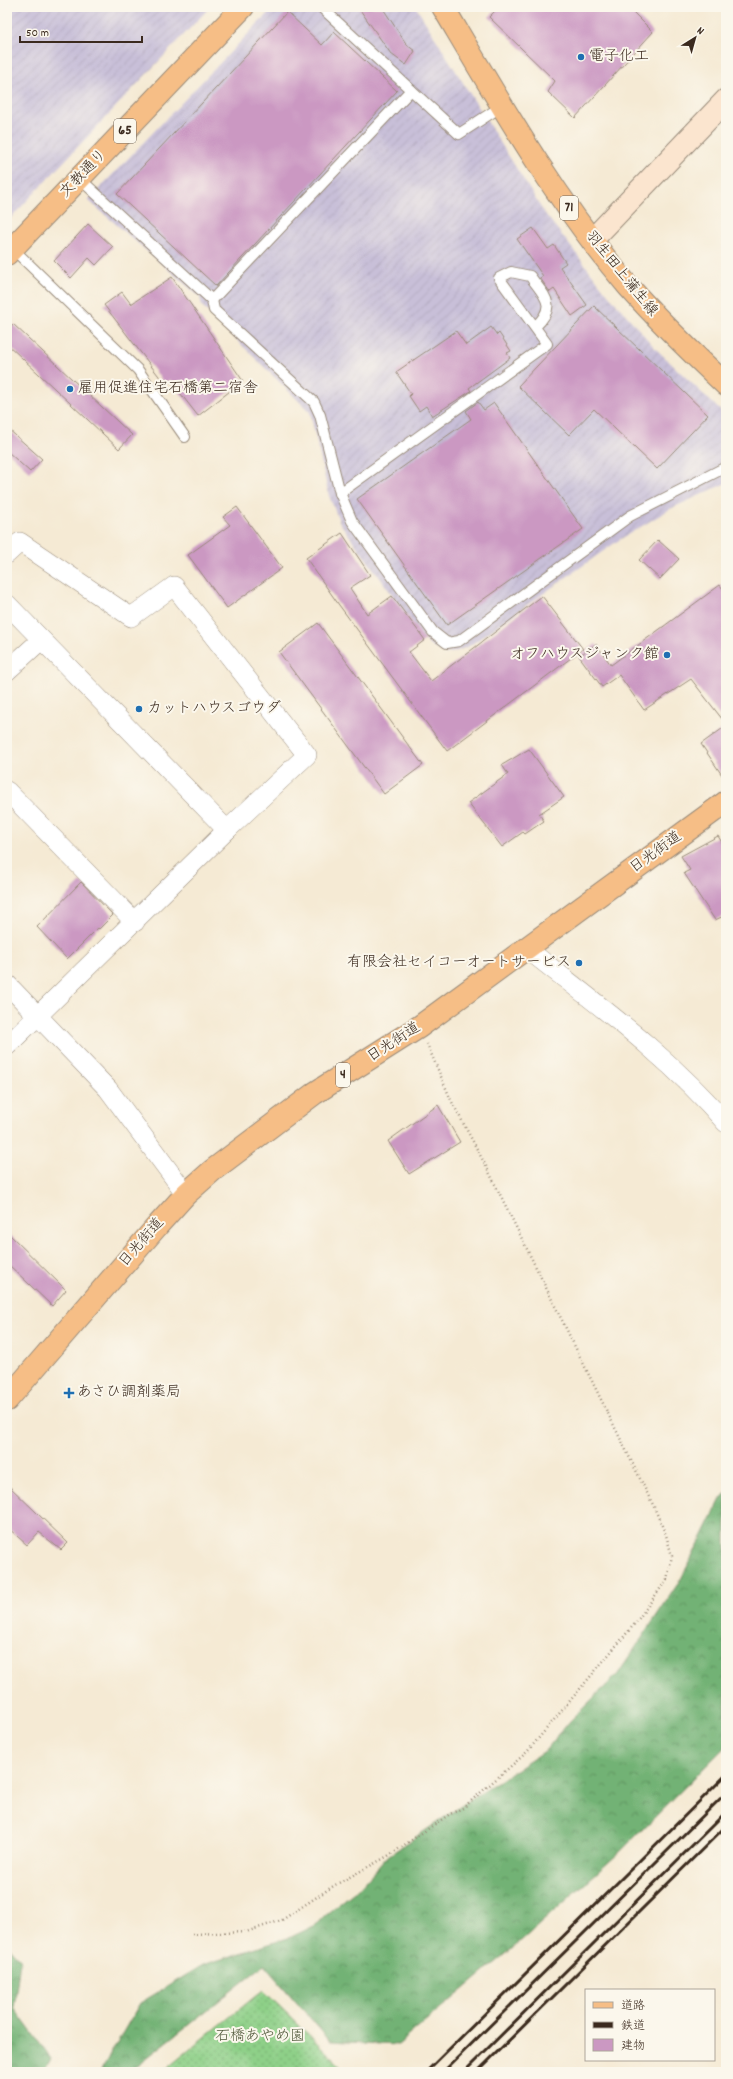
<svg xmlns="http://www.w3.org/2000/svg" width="733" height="2079" viewBox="0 0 733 2079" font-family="Dekko,'Klee One',sans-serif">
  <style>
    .industrial { fill: url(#industrial-furrows) }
    .forest { fill: url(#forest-crowns); stroke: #566e49 }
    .garden { fill: url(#garden-dots); stroke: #647d53 }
    .building { fill: #cb98c2 }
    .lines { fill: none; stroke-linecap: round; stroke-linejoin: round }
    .lane-casing { stroke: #988a79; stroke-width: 12 }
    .street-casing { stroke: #988a79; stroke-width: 20 }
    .secondary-casing { stroke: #988a79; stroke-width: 24 }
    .primary-casing { stroke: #988a79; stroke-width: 24 }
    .highway-casing { stroke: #988a79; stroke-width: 24 }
    .path { stroke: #988a79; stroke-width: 2.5; stroke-dasharray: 1 3; stroke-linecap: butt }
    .lane { stroke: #fff; stroke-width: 10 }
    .street { stroke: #fff; stroke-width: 19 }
    .secondary { stroke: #fbe5cf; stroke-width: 22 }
    .primary { stroke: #f6be86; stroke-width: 22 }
    .highway { stroke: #f6be86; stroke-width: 22 }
    .rail { stroke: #3b2a1e; stroke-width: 3 }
    .poi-dot { fill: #1f6fb2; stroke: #fbf7ec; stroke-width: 1.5 }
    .labels { text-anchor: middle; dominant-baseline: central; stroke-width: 4; stroke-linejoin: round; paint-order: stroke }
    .shield { fill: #fbf7ec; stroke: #75685c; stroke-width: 1 }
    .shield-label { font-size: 14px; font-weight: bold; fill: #3b2a1e }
    .poi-label { font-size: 15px; fill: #3b2a1e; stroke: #fbf7ec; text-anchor: start }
    .street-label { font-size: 15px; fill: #3b2a1e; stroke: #fbf7ec }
    .park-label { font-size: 15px; fill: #545c3e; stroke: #fbf7ec }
  </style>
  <defs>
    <pattern id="industrial-furrows" width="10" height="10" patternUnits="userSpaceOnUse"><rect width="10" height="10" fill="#c8bfd8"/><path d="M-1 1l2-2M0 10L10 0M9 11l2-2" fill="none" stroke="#ada4b9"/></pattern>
    <pattern id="forest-crowns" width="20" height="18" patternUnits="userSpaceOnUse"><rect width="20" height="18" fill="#72b274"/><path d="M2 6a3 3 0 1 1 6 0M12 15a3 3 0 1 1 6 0" fill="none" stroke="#5f915f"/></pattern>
    <pattern id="garden-dots" width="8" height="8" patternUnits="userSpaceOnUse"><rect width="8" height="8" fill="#8ed088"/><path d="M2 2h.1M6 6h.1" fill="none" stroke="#75a96f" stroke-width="1.8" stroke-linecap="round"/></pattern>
  </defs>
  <rect width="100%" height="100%" fill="#fbf7ec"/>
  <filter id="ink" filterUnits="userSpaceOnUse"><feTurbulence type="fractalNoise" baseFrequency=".025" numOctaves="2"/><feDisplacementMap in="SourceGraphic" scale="8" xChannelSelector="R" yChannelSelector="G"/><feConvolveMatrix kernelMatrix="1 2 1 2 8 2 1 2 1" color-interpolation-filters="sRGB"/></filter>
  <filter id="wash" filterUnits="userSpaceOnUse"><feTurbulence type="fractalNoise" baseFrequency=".012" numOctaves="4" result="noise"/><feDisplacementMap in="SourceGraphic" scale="16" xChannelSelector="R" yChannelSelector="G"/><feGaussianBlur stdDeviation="0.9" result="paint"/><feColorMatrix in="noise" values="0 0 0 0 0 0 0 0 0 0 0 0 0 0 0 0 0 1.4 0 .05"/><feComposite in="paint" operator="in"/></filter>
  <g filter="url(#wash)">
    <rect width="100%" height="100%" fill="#f5ead4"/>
    <!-- industrial -->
    <g class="industrial">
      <path d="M 7,7 L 210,7 L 7,222 Z"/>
      <path d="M 274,7 L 416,7 L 543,211 L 607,293 L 655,348 L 726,416 L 726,483 L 670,509 L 619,540 L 469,646 L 455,652 L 445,654 L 429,645 L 340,523 L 329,496 L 310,412 L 202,306 L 200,297 L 88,200 Z"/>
    </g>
    <!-- forest -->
    <g class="forest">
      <path d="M 726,1493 L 726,1746 L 620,1852 L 513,1948 L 398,2045 L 330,2041 L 264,1965 L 129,2072 L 100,2072 L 140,2003 L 203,1965 L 291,1937 L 316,1925 L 325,1915 L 358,1889 L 388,1856 L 480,1793 L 545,1751 L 570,1721 L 618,1674 L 681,1579 L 722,1497 Z"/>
      <path d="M 7,1944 L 20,1960 L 14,2008 L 51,2059 L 43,2072 L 7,2072 Z"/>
    </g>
    <!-- garden -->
    <path class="garden" d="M 263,1990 L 347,2072 L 162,2072 Z"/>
    <g id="blocks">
      <!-- building -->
      <g class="building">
        <path d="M 358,7 L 382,7 L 407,45 L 415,51 L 406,65 L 391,54 Z"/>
        <path d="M 499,7 L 628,7 L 653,32 L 575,118 L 548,92 L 555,81 L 489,17 Z"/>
        <path d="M 287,12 L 322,45 L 334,32 L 397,91 L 216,286 L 117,194 Z"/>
        <path d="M 88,224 L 113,247 L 96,265 L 89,258 L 71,278 L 54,261 Z"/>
        <path d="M 533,228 L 548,249 L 554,245 L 566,263 L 560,267 L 587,305 L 572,316 L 554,289 L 550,292 L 540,278 L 543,276 L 517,239 Z"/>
        <path d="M 172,277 L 243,381 L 198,416 L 170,380 L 165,384 L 104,305 L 122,292 L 131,304 Z"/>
        <path d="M 594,306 L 708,415 L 657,469 L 594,409 L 569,435 L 518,386 Z"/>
        <path d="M 13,324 L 132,435 L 119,449 L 7,344 L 7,331 Z"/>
        <path d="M 491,327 L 497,335 L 499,333 L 511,351 L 507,353 L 510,358 L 469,388 L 471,391 L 432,416 L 426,406 L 419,411 L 409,396 L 411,394 L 396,372 L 456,331 L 466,345 Z"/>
        <path d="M 478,402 L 484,410 L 494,403 L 583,529 L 447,625 L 357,499 L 471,419 L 466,411 Z"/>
        <path d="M 7,428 L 42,459 L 30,472 L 7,451 Z"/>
        <path d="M 237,507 L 282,568 L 227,608 L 188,555 L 230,525 L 223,517 Z"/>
        <path d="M 342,533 L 370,575 L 350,588 L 367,614 L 392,596 L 425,640 L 409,652 L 431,681 L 542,596 L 583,649 L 447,751 L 339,605 L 306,558 Z"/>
        <path d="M 658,540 L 679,559 L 660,579 L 639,560 Z"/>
        <path d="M 720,585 L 726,593 L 726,724 L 691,679 L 644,710 L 619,675 L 602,687 L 579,656 L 596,644 L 611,665 Z"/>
        <path d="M 318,623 L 423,765 L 384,794 L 279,652 Z"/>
        <path d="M 726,726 L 726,781 L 701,744 Z"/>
        <path d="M 529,749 L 564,797 L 539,814 L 544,821 L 525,834 L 523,832 L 502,847 L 468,803 L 508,774 L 502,765 Z"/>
        <path d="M 718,836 L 726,849 L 726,915 L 715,920 L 684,873 L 690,870 L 681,856 Z"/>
        <path d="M 81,882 L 113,915 L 99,929 L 98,928 L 67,959 L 37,927 Z"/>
        <path d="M 438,1105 L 460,1142 L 409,1174 L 388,1141 Z"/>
        <path d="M 7,1232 L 66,1290 L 52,1306 L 7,1263 Z"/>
        <path d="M 7,1484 L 68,1543 L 61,1550 L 39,1532 L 27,1545 L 7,1527 Z"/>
      </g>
    </g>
  </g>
  <g filter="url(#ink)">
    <use href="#blocks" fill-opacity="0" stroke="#988a79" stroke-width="1"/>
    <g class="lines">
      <defs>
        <g id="lane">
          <path d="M 321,7 L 459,134 L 502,106"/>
          <path d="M 80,179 L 212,300 L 214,310 L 314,402 L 320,415 L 340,493 L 352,521 L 433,632 L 447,643 L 459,641 L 630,516 L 726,467"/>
          <path d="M 12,248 L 138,370 L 185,437"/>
          <path d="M 212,300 L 411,90"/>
          <path d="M 340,493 L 547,344 L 499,278 L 511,272 L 530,276 C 545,297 558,305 535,327"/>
        </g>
        <g id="street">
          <path d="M 7,554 L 20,542 L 131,617 L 174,586 L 307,755 L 227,830 L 7,1046"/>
          <path d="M 7,604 L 227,830"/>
          <path d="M 7,671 L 41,640"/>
          <path d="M 7,791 L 135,922"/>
          <path d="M 526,948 C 595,1003 668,1055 726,1123"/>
          <path d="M 7,984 L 108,1089 L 186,1194"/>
        </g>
        <path id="secondary" d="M 592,240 L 726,100"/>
        <g id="primary">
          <path d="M 443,7 C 500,103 556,201 628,286 C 659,321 692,353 726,385"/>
          <path d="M 7,254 L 243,7"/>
        </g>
        <path id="highway" d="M 7,1400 L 158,1225 L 186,1194 L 213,1170 L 315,1093 L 419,1027 L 726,802"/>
      </defs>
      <!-- lane casing -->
      <use href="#lane" class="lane-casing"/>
      <!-- street casing -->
      <use href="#street" class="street-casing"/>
      <!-- secondary casing -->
      <use href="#secondary" class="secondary-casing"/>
      <!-- primary casing -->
      <use href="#primary" class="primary-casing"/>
      <!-- highway casing -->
      <use href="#highway" class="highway-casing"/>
      <!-- path -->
      <path class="path" d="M 192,1934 L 246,1932 L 282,1920 L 335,1885 L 388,1856 L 450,1814 L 463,1808 L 527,1752 L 637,1621 L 667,1579 L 672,1556 L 666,1535 L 654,1507 L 488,1170 L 451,1100 L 427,1044"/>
      <!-- lane -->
      <use href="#lane" class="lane"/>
      <!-- street -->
      <use href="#street" class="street"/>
      <!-- secondary -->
      <use href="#secondary" class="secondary"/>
      <!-- primary -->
      <use href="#primary" class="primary"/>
      <!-- highway -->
      <use href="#highway" class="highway"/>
      <!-- rail -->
      <g class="rail">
        <path d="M 426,2072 L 726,1775"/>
        <path d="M 443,2072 L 726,1793"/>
        <path d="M 464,2072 L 726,1812"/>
        <path d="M 477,2072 L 726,1826"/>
      </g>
    </g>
  </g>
  <!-- markers -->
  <g class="poi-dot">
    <circle cx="581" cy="57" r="4"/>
    <circle cx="70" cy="389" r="4"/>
    <circle cx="667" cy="655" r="4"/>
    <circle cx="139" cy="709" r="4"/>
    <circle cx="579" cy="963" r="4"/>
    <path d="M67 1387h4v4h4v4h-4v4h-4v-4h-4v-4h4z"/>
  </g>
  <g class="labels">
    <!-- shield labels -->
    <g class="shield">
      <rect x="114" y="119" width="22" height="24" rx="3"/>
      <rect x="560" y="196" width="18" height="24" rx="3"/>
      <rect x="336" y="1063" width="14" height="24" rx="3"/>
    </g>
    <g class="shield-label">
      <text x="125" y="131">65</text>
      <text x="569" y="208">71</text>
      <text x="343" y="1075">4</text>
    </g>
    <!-- poi labels -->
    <g class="poi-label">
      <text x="589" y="57">電子化工</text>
      <text x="78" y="389">雇用促進住宅石橋第二宿舎</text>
      <text x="659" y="655" text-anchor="end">オフハウスジャンク館</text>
      <text x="147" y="709">カットハウスゴウダ</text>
      <text x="571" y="963" text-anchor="end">有限会社セイコーオートサービス</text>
      <text x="77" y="1393">あさひ調剤薬局</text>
    </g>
    <!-- street labels -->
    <g class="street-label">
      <text transform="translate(84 174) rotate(-46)">文教通り</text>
      <text transform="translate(621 274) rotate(51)">羽生田上蒲生線</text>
      <text transform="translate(656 853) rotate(-36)">日光街道</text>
      <text transform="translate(394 1043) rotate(-33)">日光街道</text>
      <text transform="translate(142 1243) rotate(-49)">日光街道</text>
    </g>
    <!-- park labels -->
    <g class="park-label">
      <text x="260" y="2037">石橋あやめ園</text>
    </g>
  </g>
  <!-- margin -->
  <rect width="733" height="2079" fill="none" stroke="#fbf7ec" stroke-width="24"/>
  <!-- legend -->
  <rect x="585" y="1989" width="130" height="72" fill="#fbf7ec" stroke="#aea59a"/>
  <rect x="593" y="2002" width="20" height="6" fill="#f6be86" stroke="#aea59a"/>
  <text x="621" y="2009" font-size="12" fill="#3b2a1e">道路</text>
  <rect x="593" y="2022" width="20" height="6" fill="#3b2a1e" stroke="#aea59a"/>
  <text x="621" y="2029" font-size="12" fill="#3b2a1e">鉄道</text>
  <rect x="593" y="2039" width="20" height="12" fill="#cb98c2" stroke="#aea59a"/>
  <text x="621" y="2049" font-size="12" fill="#3b2a1e">建物</text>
  <!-- north arrow -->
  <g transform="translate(695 38) rotate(37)" stroke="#fbf7ec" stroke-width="3" paint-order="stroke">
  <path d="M0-3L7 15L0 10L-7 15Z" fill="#3b2a1e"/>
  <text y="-6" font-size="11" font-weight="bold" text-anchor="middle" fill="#3b2a1e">N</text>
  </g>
  <!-- scale -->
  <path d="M20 36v6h122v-6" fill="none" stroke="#3b2a1e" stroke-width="2"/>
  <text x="26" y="36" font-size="12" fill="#3b2a1e" stroke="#fbf7ec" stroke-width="3" paint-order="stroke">50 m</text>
</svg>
